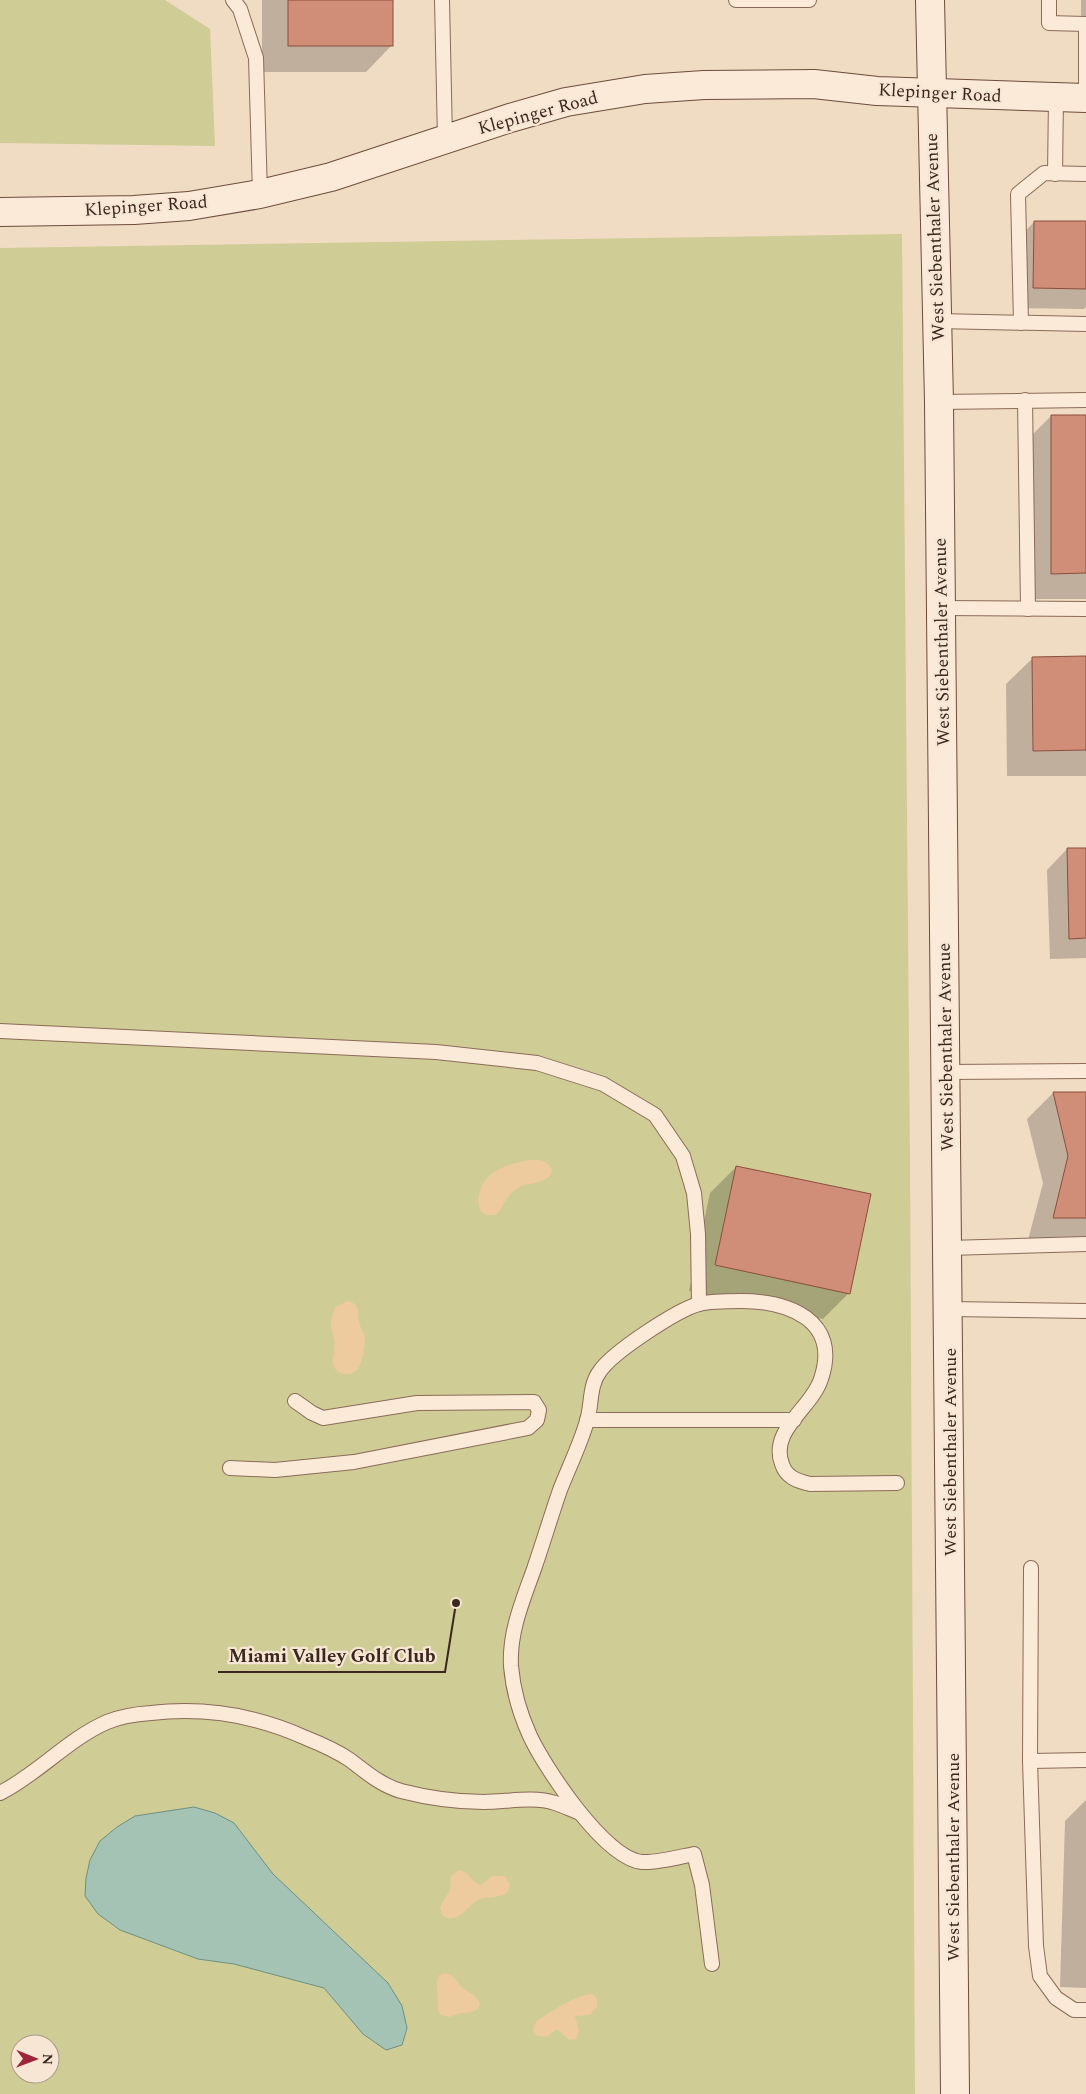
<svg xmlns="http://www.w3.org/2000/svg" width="1086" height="2094" viewBox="0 0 1086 2094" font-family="Spectral,serif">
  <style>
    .green { fill: #cfcc96; fill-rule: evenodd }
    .sand { fill: #edcb9f }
    .water { fill: #a5c3b5; stroke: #6b9182 }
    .shadow { fill: #0003 }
    .building { fill: #d08d77; stroke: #8b4f3d }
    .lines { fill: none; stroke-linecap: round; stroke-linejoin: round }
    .lane-casing { stroke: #8b6b59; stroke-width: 16 }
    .secondary-casing { stroke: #6d4c3c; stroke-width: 30 }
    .lane { stroke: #faead7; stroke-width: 14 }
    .secondary { stroke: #faead7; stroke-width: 28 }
    .labels { text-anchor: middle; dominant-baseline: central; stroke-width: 4.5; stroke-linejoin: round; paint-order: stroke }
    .street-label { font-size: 18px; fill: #3a271e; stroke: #f7e6d3 }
    .leader { fill: none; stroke: #3a271e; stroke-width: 2 }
    .callout-dot { fill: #3a271e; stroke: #f7e6d3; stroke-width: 2 }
    .callout-label { font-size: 19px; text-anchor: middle; font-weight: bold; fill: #3a271e; stroke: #f7e6d3; stroke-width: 4.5; stroke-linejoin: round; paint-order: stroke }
  </style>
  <rect width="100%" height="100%" fill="#f0dbc3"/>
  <!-- green -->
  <g class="green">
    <path d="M 0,0 L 165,0 L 210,29 L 215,146 L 0,143 Z"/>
    <path d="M 902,234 L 910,1163 L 915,2094 L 0,2094 L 0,248 ZM 20,2044 L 50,2044 L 50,2074 L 20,2074 Z"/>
  </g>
  <!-- sand -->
  <g class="sand">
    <path d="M 529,1160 C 540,1160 547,1159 552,1170 L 550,1176 C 540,1185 527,1182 516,1189 C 506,1196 504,1207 496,1215 C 470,1219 477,1187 489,1176 C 499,1166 516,1163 529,1160 Z"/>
    <path d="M 347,1301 C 359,1303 358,1310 359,1321 C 360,1328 365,1333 365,1339 C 365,1347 362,1364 357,1370 C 349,1378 334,1374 333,1363 C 332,1359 334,1355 334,1352 C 338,1332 324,1329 336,1307 Z"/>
    <path d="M 459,1870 C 470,1872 471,1883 481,1885 L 492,1876 L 505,1876 L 510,1884 L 508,1892 C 499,1899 488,1896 478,1900 C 468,1905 463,1917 453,1918 C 449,1919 446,1918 442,1915 L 440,1907 L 450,1890 L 451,1876 Z"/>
    <path d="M 445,1973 C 456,1975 455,1981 463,1988 C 470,1994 476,1994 480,2004 L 478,2009 C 469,2015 459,2011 450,2017 L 441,2015 L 438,2011 L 437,1980 L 439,1975 Z"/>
    <path d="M 591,1994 L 596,1997 L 598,2006 L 590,2015 L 575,2016 L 579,2030 L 577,2039 L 569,2040 L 557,2029 L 547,2037 L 537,2036 L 533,2031 L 534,2025 L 537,2021 C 550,2012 576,1995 591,1994 Z"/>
  </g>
  <!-- water -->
  <path class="water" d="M 194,1807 L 215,1813 L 234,1823 L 273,1874 L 388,1983 L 402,2006 L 407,2028 L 402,2045 L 386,2050 L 363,2034 L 324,1988 L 234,1964 L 198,1959 L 120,1930 L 98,1914 L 85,1896 L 86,1878 L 90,1860 L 100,1841 L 117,1827 L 135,1816 Z"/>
  <!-- shadow -->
  <g class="shadow">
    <path d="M 262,0 L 392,0 L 392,45 L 366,72 L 262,72 Z"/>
    <rect x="1081" y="0" width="5" height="26"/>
    <path d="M 1034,222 L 1086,223 L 1086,307 L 1084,309 L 1013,308 L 1014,243 Z"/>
    <path d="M 1051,416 L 1086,416 L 1086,599 L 1025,599 L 1025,442 Z"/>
    <path d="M 1033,658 L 1086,658 L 1086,776 L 1007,776 L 1006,684 Z"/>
    <path d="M 1067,849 L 1086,849 L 1086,958 L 1050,959 L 1047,870 Z"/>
    <path d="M 1053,1093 L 1086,1093 L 1086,1244 L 1027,1244 L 1043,1183 L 1027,1119 Z"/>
    <path d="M 736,1167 L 849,1293 L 823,1319 L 689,1291 L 710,1193 Z"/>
    <path d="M 1086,1800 L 1086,1988 L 1060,1987 L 1065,1821 Z"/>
  </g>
  <!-- building -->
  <g class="building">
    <rect x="288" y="0" width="105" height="46"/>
    <path d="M 1034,221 L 1086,221 L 1086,289 L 1033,288 Z"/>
    <path d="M 1051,415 L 1086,415 L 1086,573 L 1051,574 Z"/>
    <path d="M 1086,656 L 1086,750 L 1033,751 L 1032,657 Z"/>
    <path d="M 1067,848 L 1086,848 L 1086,938 L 1069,939 Z"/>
    <path d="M 1053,1092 L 1086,1092 L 1086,1218 L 1053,1218 L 1068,1156 Z"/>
    <path d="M 736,1166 L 871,1194 L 850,1294 L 715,1265 Z"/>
  </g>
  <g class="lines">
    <defs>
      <g id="lane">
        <path d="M 233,0 L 240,9 L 256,58 L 260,194"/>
        <path d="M 442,0 L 445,139"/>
        <path d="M 736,0 L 809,0"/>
        <path d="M 1049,0 L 1049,23 L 1085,24"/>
        <path d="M 1086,98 L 1086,24"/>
        <path d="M 1055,174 L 1056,98"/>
        <path d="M 937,321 L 1086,324"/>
        <path d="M 1021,323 L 1018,194 L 1044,173 L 1086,174"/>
        <path d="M 1025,400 L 1028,609"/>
        <path d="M 939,402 L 1086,400"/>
        <path d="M 942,608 L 1086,609"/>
        <path d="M 0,1031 L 436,1052 L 537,1063 L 603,1084 L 655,1115 L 683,1156 L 694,1193 L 698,1234 L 699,1304"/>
        <path d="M 946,1072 L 1086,1071"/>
        <path d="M 948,1248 L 1086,1244"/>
        <path d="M 949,1309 L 1086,1311"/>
        <path d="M 587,1420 L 794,1420"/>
        <path d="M 230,1468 L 275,1470 L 354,1462 L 528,1428 L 537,1420 L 539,1410 L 534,1402 L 417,1403 L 323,1418 L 312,1413 L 295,1401"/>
        <path d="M 1031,1568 L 1030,1761 L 1036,1946 L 1040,1976 L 1056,1998 L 1074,2010 L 1086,2010"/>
        <path d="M 1030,1761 L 1086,1760"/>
        <path d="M 0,1793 C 38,1774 68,1739 107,1722 C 121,1716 137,1714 151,1713 C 205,1707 258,1716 306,1738 C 321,1744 337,1751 350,1760 C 367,1773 381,1785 401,1791 C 428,1798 457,1802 484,1802 C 506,1802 533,1796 555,1803 C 564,1806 572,1810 580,1813"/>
        <path d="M 712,1964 L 702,1885 L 694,1854 C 679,1857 657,1863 642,1862 C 605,1859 545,1768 530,1736 C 520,1714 513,1690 511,1666 C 509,1632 523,1600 534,1569 C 543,1543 551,1516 560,1490 C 569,1467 580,1445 587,1421 C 592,1405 589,1385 600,1371 C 613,1352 677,1310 699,1304 C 711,1301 728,1301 741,1301 C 788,1301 841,1320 821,1379 C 812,1408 769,1430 782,1464 C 786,1477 797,1481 810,1484 L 897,1483"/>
      </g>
      <g id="secondary">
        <path d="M 930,0 L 939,402 L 955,2094"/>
        <path d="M 0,212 L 134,210 L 189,206 L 260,194 L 331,177 L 510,118 L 566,102 L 645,89 L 704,85 L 814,84 L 877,91 L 1086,98"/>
      </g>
    </defs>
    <!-- lane casing -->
    <use href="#lane" class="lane-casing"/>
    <!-- secondary casing -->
    <use href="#secondary" class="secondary-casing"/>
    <!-- lane -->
    <use href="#lane" class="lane"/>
    <!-- secondary -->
    <use href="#secondary" class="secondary"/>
  </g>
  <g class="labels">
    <!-- street labels -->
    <g class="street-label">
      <text transform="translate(940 93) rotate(3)">Klepinger Road</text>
      <text transform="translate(538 113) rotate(-15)">Klepinger Road</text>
      <text transform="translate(146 206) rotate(-4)">Klepinger Road</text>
      <text transform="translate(935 237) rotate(-92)">West Siebenthaler Avenue</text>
      <text transform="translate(942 642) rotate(-91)">West Siebenthaler Avenue</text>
      <text transform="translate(946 1047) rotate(-91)">West Siebenthaler Avenue</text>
      <text transform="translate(950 1452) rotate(-90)">West Siebenthaler Avenue</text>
      <text transform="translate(953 1857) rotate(-90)">West Siebenthaler Avenue</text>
    </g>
  </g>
  <!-- callouts -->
  <path class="leader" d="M456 1603L445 1672H218"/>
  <circle class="callout-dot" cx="456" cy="1603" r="5"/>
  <g class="callout-label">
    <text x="332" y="1662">Miami Valley Golf Club</text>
  </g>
  <!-- north arrow -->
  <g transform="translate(35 2059) rotate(91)"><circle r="24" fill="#f7e6d3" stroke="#ab9a8b"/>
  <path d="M0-4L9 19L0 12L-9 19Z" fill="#9d263b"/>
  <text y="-8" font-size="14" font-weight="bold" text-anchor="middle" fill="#3a271e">N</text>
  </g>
</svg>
